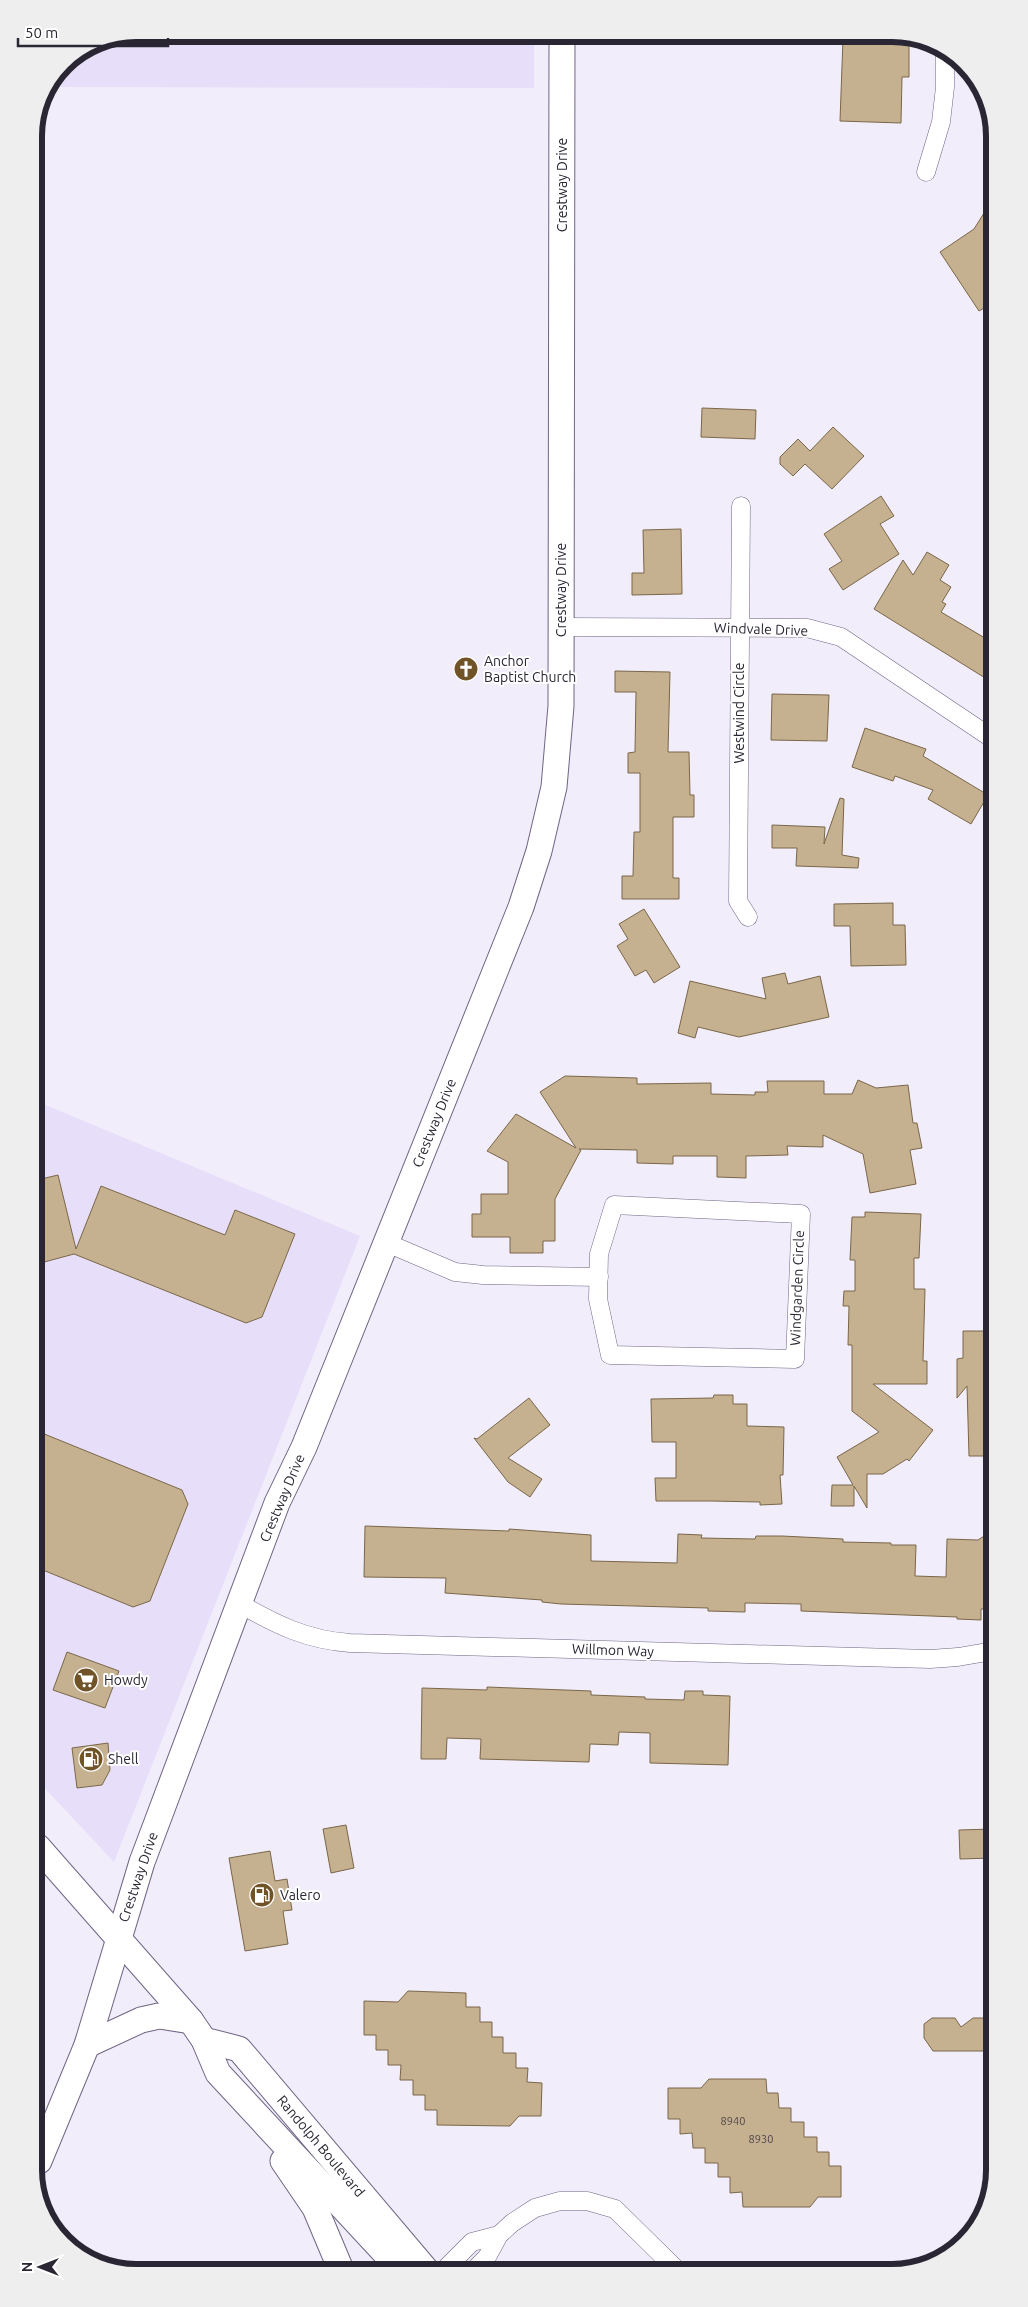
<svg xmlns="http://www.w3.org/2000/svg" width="1028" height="2307" viewBox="0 0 1028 2307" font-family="Ubuntu,sans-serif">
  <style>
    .built { fill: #e7dff9 }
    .building { fill: #c5b090; stroke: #7a6749 }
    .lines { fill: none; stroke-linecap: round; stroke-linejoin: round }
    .street-casing { stroke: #706584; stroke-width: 19 }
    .secondary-casing { stroke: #706584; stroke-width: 27 }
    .street { stroke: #fff; stroke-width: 18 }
    .secondary { stroke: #fff; stroke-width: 25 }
    .labels { text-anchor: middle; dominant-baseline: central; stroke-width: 4; stroke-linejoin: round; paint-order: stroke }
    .number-label { font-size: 11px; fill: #51484a }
    .street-label { font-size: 14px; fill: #2a2633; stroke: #fff }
    .poi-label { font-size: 14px; fill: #2a2633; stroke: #fff; text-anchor: start }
    .rim { fill: none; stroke: #2a2633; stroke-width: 6 }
  </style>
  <rect width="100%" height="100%" fill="#f1edfb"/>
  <!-- built -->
  <g class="built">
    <path d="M 137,34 L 534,34 L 534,88 L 49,87 L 64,64 L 98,41 Z"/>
    <path d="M 36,1101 L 360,1236 L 114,1862 L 38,1781 Z"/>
  </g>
  <!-- building -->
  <g class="building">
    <path d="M 843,38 L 909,39 L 909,77 L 902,77 L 901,123 L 840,121 Z"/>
    <path d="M 989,205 L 989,305 L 979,311 L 940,252 L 974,229 Z"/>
    <path d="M 702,408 L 756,410 L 755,439 L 701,437 Z"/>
    <path d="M 833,427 L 864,456 L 832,489 L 805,464 L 793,476 L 780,464 L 780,457 L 798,439 L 810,451 Z"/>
    <path d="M 881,496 L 894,516 L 880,524 L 899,554 L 843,590 L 829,569 L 842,561 L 824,534 Z"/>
    <path d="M 681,529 L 682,594 L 632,595 L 632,573 L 644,573 L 643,530 Z"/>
    <path d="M 927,552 L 949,565 L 940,580 L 951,587 L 942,602 L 946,604 L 941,612 L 990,641 L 990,681 L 874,609 L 903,560 L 913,575 Z"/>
    <path d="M 615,671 L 670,672 L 668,752 L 689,752 L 690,795 L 694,795 L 694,817 L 673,817 L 673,878 L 679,878 L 679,899 L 622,899 L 622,876 L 633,876 L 634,832 L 640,832 L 640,773 L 628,773 L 628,753 L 635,752 L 636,692 L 615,692 Z"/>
    <path d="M 772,694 L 829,695 L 827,741 L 771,740 Z"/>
    <path d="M 865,728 L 926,749 L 923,756 L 988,795 L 971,824 L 928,799 L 933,790 L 895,776 L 893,781 L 852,767 Z"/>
    <path d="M 840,798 L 844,799 L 842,855 L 859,858 L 858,868 L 796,866 L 797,848 L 772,848 L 772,825 L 825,827 L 824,844 Z"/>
    <path d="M 893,903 L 893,925 L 905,925 L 906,965 L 851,966 L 850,926 L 834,926 L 834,904 Z"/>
    <path d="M 644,909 L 680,967 L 654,983 L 646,970 L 635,976 L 617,946 L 628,939 L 619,924 Z"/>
    <path d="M 785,973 L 788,984 L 820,976 L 829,1017 L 739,1037 L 698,1027 L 695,1038 L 678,1033 L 690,981 L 766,999 L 762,978 Z"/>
    <path d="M 565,1076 L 637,1078 L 637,1084 L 711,1083 L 711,1094 L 755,1095 L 755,1092 L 768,1092 L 767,1081 L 824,1081 L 824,1094 L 852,1094 L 858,1080 L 876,1088 L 908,1085 L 913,1123 L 917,1123 L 922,1148 L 910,1150 L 916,1184 L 870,1193 L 863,1154 L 823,1135 L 823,1147 L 787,1146 L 788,1155 L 746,1156 L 746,1178 L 717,1177 L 717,1156 L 673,1156 L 673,1164 L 637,1163 L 637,1150 L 579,1149 L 581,1150 L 555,1199 L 555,1241 L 543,1241 L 543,1253 L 510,1253 L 510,1237 L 472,1237 L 472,1214 L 481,1214 L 481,1194 L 508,1194 L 508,1162 L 487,1151 L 516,1114 L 576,1148 L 540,1092 Z"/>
    <path d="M 58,1175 L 76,1249 L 101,1186 L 225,1235 L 235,1210 L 295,1234 L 262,1317 L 246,1323 L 74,1254 L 37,1264 L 37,1180 Z"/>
    <path d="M 865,1212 L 921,1214 L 919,1258 L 914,1258 L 914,1289 L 925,1289 L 923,1361 L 927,1361 L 927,1384 L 873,1384 L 933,1430 L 909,1461 L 907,1459 L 883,1474 L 867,1474 L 867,1508 L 854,1486 L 854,1506 L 831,1506 L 832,1485 L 853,1485 L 837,1457 L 879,1432 L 852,1411 L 852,1345 L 848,1345 L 849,1306 L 843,1306 L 844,1291 L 855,1291 L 855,1260 L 850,1260 L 852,1217 L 865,1217 Z"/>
    <path d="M 963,1331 L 992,1331 L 992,1456 L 969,1456 L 967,1386 L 957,1398 L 957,1359 L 963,1358 Z"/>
    <path d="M 714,1395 L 733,1395 L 733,1404 L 747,1404 L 747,1426 L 784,1427 L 783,1475 L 780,1475 L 782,1504 L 760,1505 L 760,1502 L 711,1501 L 656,1501 L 655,1478 L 676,1478 L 676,1442 L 652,1442 L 651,1399 L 713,1398 Z"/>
    <path d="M 529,1398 L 550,1425 L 508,1458 L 542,1479 L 530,1497 L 508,1482 L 474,1438 L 477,1439 Z"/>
    <path d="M 37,1431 L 182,1490 L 188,1504 L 150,1601 L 133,1607 L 38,1568 Z"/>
    <path d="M 365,1526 L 509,1531 L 509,1529 L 591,1535 L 591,1561 L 677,1563 L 678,1534 L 702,1535 L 701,1538 L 755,1539 L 756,1536 L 782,1536 L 843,1539 L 843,1542 L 891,1543 L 891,1545 L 916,1545 L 915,1576 L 946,1577 L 947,1539 L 978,1540 L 993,1530 L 993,1609 L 981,1609 L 981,1620 L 957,1619 L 957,1617 L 801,1611 L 801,1604 L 745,1603 L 745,1612 L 708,1611 L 708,1608 L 561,1604 L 542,1602 L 542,1600 L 445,1593 L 446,1578 L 364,1577 Z"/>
    <path d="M 67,1652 L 119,1671 L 105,1708 L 53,1690 Z"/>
    <path d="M 487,1687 L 591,1691 L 591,1695 L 645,1697 L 645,1699 L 684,1700 L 685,1691 L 703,1691 L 703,1695 L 730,1696 L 728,1765 L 650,1763 L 650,1733 L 619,1732 L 618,1745 L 590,1744 L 589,1762 L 480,1759 L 481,1739 L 447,1738 L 446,1759 L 421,1759 L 422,1688 L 487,1690 Z"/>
    <path d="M 108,1743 L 110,1770 L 102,1785 L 77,1788 L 72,1748 Z"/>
    <path d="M 346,1825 L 354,1868 L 331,1873 L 323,1829 Z"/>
    <path d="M 993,1829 L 993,1858 L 960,1859 L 959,1830 Z"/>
    <path d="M 270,1851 L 275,1881 L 287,1879 L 292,1910 L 283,1911 L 288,1944 L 245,1951 L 229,1858 Z"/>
    <path d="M 408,1991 L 466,1993 L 466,2007 L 480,2007 L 480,2022 L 492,2022 L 492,2037 L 503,2037 L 503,2053 L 516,2053 L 516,2068 L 528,2068 L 527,2082 L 542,2083 L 541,2116 L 519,2116 L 510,2126 L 437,2125 L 437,2110 L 425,2110 L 425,2095 L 413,2095 L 413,2080 L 400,2080 L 401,2065 L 388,2065 L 388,2050 L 376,2050 L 376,2035 L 364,2035 L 364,2001 L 398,2002 Z"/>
    <path d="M 932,2018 L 955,2018 L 961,2027 L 973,2018 L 994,2018 L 994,2051 L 933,2051 L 924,2038 L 924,2024 Z"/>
    <path d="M 709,2079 L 766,2079 L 767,2093 L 778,2093 L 779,2108 L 791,2108 L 791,2122 L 804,2122 L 804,2137 L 817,2137 L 817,2152 L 829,2152 L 829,2166 L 841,2166 L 841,2197 L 818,2197 L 810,2207 L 743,2207 L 742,2192 L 730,2193 L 730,2177 L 718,2177 L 718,2163 L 705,2163 L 705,2148 L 693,2148 L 692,2133 L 680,2134 L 680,2119 L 668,2119 L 668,2088 L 701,2088 Z"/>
  </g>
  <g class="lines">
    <defs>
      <g id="street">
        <path d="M 926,172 L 941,122 L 945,87 L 945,52"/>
        <path d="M 741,506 L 738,901 L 748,917"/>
        <path d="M 561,627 L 807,628 L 841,637 L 990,737"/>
        <path d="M 614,1205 L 801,1214 L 795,1359 L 610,1355 L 598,1299 L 599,1254 Z"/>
        <path d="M 387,1243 L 455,1272 L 483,1275 L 599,1277"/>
        <path d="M 240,1604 C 277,1625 307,1640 350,1643 L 930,1659 L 958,1657 L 993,1651"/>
        <path d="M 443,2271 L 472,2242 L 499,2235"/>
        <path d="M 473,2271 L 487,2257 L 499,2235 L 512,2223 L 535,2208 L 560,2201 L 587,2201 L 615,2209 L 676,2269"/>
      </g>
      <g id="secondary">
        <path d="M 38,1847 L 191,2021 L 204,2040 L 218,2073 L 399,2268 L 407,2271"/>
        <path d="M 204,2040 L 239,2049 L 427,2271"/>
        <path d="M 87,2045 L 141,2020 L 159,2016 L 191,2021"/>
        <path d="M 39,2161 L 87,2045 L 142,1862 L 277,1503 L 304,1447 L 521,907 L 539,851 L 554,787 L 561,706 L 562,34"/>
        <path d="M 283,2161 L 315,2208 L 342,2272"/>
      </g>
    </defs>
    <!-- street casing -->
    <use href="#street" class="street-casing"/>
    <!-- secondary casing -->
    <use href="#secondary" class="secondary-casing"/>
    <!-- street -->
    <use href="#street" class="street"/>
    <!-- secondary -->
    <use href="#secondary" class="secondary"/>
  </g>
  <!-- icons -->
  <defs>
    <symbol id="church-disc" viewBox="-11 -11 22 22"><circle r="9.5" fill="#705427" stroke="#fff"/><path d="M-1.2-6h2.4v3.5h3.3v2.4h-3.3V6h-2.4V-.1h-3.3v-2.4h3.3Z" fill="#fff"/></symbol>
    <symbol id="supermarket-disc" viewBox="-11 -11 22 22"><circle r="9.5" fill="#705427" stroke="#fff"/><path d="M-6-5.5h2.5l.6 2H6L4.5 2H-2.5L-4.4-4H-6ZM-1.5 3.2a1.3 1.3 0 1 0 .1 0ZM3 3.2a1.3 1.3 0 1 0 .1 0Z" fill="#fff"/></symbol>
    <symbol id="fuel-disc" viewBox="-11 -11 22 22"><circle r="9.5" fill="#705427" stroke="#fff"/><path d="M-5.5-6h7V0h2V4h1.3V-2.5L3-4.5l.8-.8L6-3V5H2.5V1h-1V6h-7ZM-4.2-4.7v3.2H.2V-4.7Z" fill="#fff"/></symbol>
  </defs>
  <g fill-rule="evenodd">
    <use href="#church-disc" x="452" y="655" width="28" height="28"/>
    <use href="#supermarket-disc" x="72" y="1666" width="28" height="28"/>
    <use href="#fuel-disc" x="77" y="1745" width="28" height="28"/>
    <use href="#fuel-disc" x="248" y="1881" width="28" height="28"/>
  </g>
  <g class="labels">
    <!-- number labels -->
    <g class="number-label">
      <text x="733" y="2121">8940</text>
      <text x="761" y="2139">8930</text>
    </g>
    <!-- street labels -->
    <g class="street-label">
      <text transform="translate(562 185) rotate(-90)">Crestway Drive</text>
      <text transform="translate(561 590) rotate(-90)">Crestway Drive</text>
      <text transform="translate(761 629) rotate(2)">Windvale Drive</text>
      <text transform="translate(739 713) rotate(-90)">Westwind Circle</text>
      <text transform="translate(434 1123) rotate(-68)">Crestway Drive</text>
      <text transform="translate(797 1288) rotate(-88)">Windgarden Circle</text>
      <text transform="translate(282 1498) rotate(-67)">Crestway Drive</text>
      <text transform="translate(613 1650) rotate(2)">Willmon Way</text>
      <text transform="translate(138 1877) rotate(-71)">Crestway Drive</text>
      <text transform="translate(321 2146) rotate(50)">Randolph Boulevard</text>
    </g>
    <!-- poi labels -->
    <g class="poi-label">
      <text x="484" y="661">Anchor<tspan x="484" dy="16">Baptist Church</tspan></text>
      <text x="104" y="1680">Howdy</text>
      <text x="108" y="1759">Shell</text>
      <text x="280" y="1895">Valero</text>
    </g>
  </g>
  <!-- crop -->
  <path d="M0 0H1028V2307H0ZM136 42H892A94 94 0 0 1 986 136V2170A94 94 0 0 1 892 2264H136A94 94 0 0 1 42 2170V136A94 94 0 0 1 136 42Z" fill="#eeeeef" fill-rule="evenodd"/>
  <path class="rim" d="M136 42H892A94 94 0 0 1 986 136V2170A94 94 0 0 1 892 2264H136A94 94 0 0 1 42 2170V136A94 94 0 0 1 136 42Z"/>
  <!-- north arrow -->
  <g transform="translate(40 2267) rotate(270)" stroke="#ffffff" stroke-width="4" paint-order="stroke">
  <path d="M0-4L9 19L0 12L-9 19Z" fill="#2a2633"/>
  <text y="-8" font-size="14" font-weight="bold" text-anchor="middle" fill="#2a2633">N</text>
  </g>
  <!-- scale -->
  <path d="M18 38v8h150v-8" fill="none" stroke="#2a2633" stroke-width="2.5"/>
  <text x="25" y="38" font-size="15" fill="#2a2633" stroke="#ffffff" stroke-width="4" paint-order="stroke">50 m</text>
</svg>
